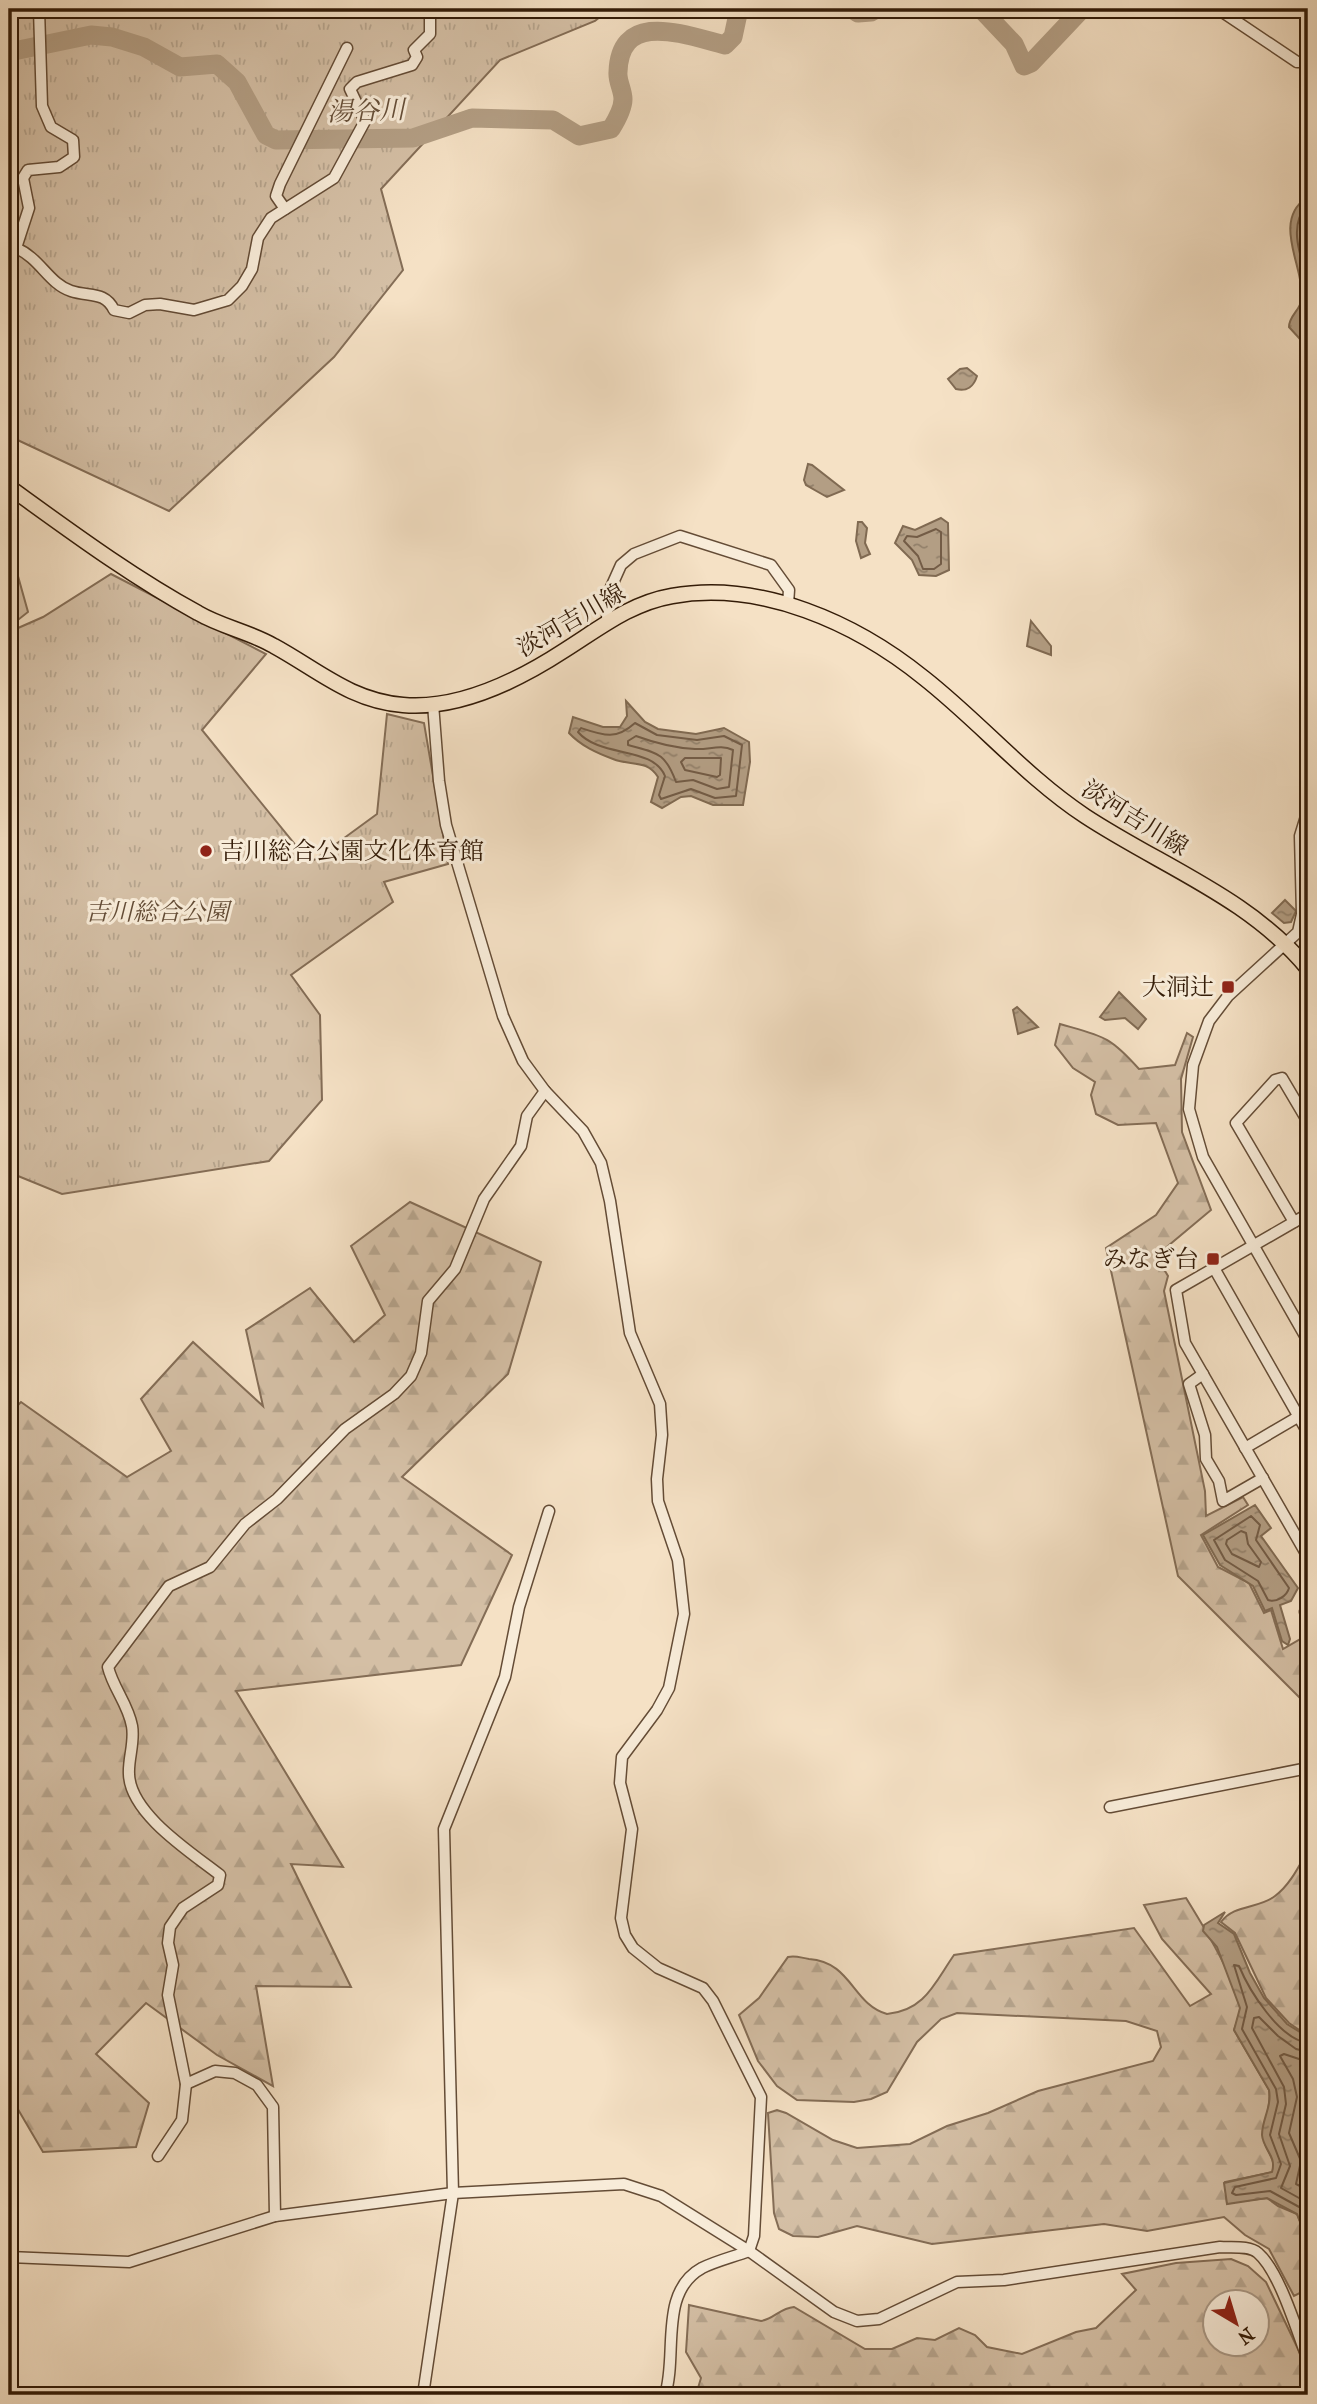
<svg xmlns="http://www.w3.org/2000/svg" width="1317" height="2404" viewBox="0 0 1317 2404" font-family="'IM FELL French Canon','Noto Serif JP',serif">
  <style>
    .grass { fill: url(#grass-tufts); stroke: #846d56; stroke-width: 2 }
    .forest { fill: url(#forest-firs); stroke: #846d56; stroke-width: 2; fill-rule: evenodd }
    .water { fill: url(#water-ripples); stroke: #806a52; stroke-width: 2 }
    .lines { fill: none; stroke-linecap: round; stroke-linejoin: round }
    .shore { stroke: #735c46; stroke-width: 2 }
    .river { stroke: #b39e84; stroke-width: 19 }
    .minor-casing { stroke: #644c36; stroke-width: 13 }
    .major-casing { stroke: #331b07; stroke-width: 17 }
    .minor { stroke: #f8ecd9; stroke-width: 10 }
    .major { stroke: #f5e1c5; stroke-width: 14 }
    .poi-dot { fill: #8f2418; stroke: #f8ecd9; stroke-width: 2.5 }
    .labels { text-anchor: middle; dominant-baseline: central; stroke-width: 6; stroke-linejoin: round; paint-order: stroke }
    .street-label { font-size: 24px; fill: #331b07; stroke: #f8ecd9 }
    .poi-label { font-size: 24px; fill: #331b07; stroke: #f8ecd9; text-anchor: end }
    .park-label { font-size: 24px; font-style: italic; fill: #634c36; stroke: #f8ecd9 }
    .water-label { font-size: 26px; font-style: italic; fill: #664f39; stroke: #f8ecd9 }
  </style>
  <defs>
    <pattern id="grass-tufts" width="24" height="20" patternUnits="userSpaceOnUse" patternTransform="scale(1.75)"><rect width="24" height="20" fill="#d4bfa5"/><path d="M3 7l-1-3M5 7V3M7 7l1-3M15 17l-1-3M17 17v-4M19 17l1-3" fill="none" stroke="#b6a48d"/></pattern>
    <pattern id="forest-firs" width="22" height="20" patternUnits="userSpaceOnUse" patternTransform="scale(1.75)"><rect width="22" height="20" fill="#d4bfa5"/><path d="M5 1l3.5 6h-7zM16 11l3.5 6h-7z" fill="#b6a48d"/></pattern>
    <pattern id="water-ripples" width="26" height="14" patternUnits="userSpaceOnUse" patternTransform="scale(1.75)"><rect width="26" height="14" fill="#b39e84"/><path d="M2 4q2-2 4 0t4 0M15 11q2-2 4 0t4 0" fill="none" stroke="#92806a"/></pattern>
  </defs>
  <rect width="100%" height="100%" fill="#f5e1c5"/>
  <filter id="stains"><feTurbulence type="fractalNoise" baseFrequency=".00286" numOctaves="4"/><feColorMatrix values="0 0 0 0 .2 0 0 0 0 .09 0 0 0 0 .02 0 0 0 .5 -.17"/></filter>
  <radialGradient id="worn" r=".72"><stop offset=".6" stop-color="#630" stop-opacity="0"/><stop offset="1" stop-color="#630" stop-opacity=".3"/></radialGradient>
  <!-- grass -->
  <g class="grass">
    <path d="M 9,9 L 610,9 L 595,21 L 500,60 L 381,189 L 403,270 L 334,357 L 169,511 L 9,436 Z"/>
    <path d="M 111,574 L 266,654 L 202,730 L 310,863 L 377,814 L 387,714 L 424,723 L 448,864 L 384,882 L 393,902 L 291,975 L 320,1015 L 322,1100 L 269,1161 L 62,1194 L 18,1176 L 16,1141 L 9,1139 L 9,632 L 43,617 Z"/>
  </g>
  <!-- forest -->
  <g class="forest">
    <path d="M 9,544 L 28,612 L 9,627 Z"/>
    <path d="M 1060,1024 C 1102,1036 1109,1035 1139,1069 L 1175,1065 L 1187,1033 L 1193,1037 L 1181,1079 L 1182,1132 L 1211,1210 L 1156,1256 L 1168,1276 L 1164,1291 L 1205,1491 L 1206,1516 L 1243,1497 L 1248,1505 L 1201,1535 L 1218,1567 L 1249,1583 L 1264,1613 L 1271,1610 L 1283,1649 L 1304,1637 L 1308,1645 L 1308,1720 L 1304,1702 L 1178,1576 L 1106,1248 L 1156,1215 L 1178,1183 L 1156,1123 L 1118,1125 L 1096,1114 L 1091,1095 L 1095,1082 L 1073,1068 L 1055,1045 Z"/>
    <path d="M 410,1202 L 541,1262 L 508,1374 L 402,1477 L 512,1555 L 461,1665 L 236,1691 L 343,1867 L 291,1864 L 351,1987 L 256,1986 L 273,2086 L 217,2055 L 146,2003 L 96,2054 L 149,2103 L 136,2147 L 43,2152 L 9,2094 L 9,1414 L 21,1402 L 127,1477 L 171,1451 L 141,1399 L 193,1342 L 263,1406 L 246,1330 L 310,1288 L 354,1342 L 385,1315 L 351,1246 Z"/>
    <path d="M 1308,1850 L 1308,2036 L 1289,2023 L 1266,1998 L 1235,1933 L 1221,1922 C 1234,1904 1259,1909 1275,1896 C 1290,1885 1299,1866 1308,1850 Z"/>
    <path d="M 1186,1898 C 1199,1919 1240,1985 1240,2009 C 1240,2015 1236,2024 1234,2030 L 1269,2090 C 1272,2108 1262,2122 1264,2140 C 1266,2152 1276,2158 1273,2172 L 1225,2182 L 1227,2203 L 1267,2198 L 1278,2206 L 1297,2214 C 1304,2231 1309,2244 1308,2263 C 1308,2273 1304,2279 1306,2290 L 1294,2296 L 1269,2249 L 1245,2235 L 1224,2217 L 1147,2231 L 1104,2224 L 932,2244 L 857,2226 L 818,2237 L 793,2236 L 779,2229 L 774,2213 L 768,2113 L 777,2110 L 786,2113 L 833,2140 L 857,2148 L 910,2144 L 947,2126 L 988,2113 L 1038,2091 L 1153,2061 L 1161,2047 L 1157,2031 L 1126,2021 L 957,2013 L 941,2019 L 917,2042 L 887,2092 L 871,2099 L 854,2102 L 797,2100 L 777,2086 L 758,2061 L 739,2015 L 759,1998 L 788,1957 C 796,1955 801,1958 809,1959 C 852,1962 852,2004 887,2014 C 925,2011 935,1982 954,1955 L 1134,1928 L 1190,2006 L 1211,1994 L 1162,1939 L 1144,1905 Z"/>
    <path d="M 1231,2259 L 1248,2266 L 1266,2282 L 1308,2370 L 1308,2395 L 696,2395 L 701,2378 L 686,2352 L 689,2305 L 761,2321 C 774,2319 780,2308 794,2307 L 865,2349 L 892,2349 L 917,2338 L 935,2340 L 959,2328 L 975,2335 L 987,2347 L 1022,2354 L 1076,2332 L 1096,2328 L 1136,2290 L 1122,2274 L 1176,2263 ZM 1216,2302 L 1258,2302 L 1258,2344 L 1216,2344 Z"/>
  </g>
  <!-- water -->
  <g class="water">
    <path d="M 1306,198 L 1308,328 L 1299,338 L 1289,327 C 1289,315 1301,310 1302,298 C 1304,267 1272,222 1306,198 Z"/>
    <path d="M 967,368 L 977,376 C 974,386 967,392 956,389 L 948,379 L 960,369 Z"/>
    <path d="M 808,464 L 812,465 L 844,490 L 827,497 L 806,485 L 804,480 Z"/>
    <path d="M 941,518 L 948,523 L 949,570 L 936,576 L 919,575 L 912,560 L 895,543 L 903,526 L 915,530 Z"/>
    <path d="M 858,522 L 862,522 L 867,528 L 865,543 L 870,554 L 861,558 L 856,541 Z"/>
    <path d="M 1031,621 L 1051,646 L 1051,655 L 1027,646 Z"/>
    <path d="M 626,701 L 645,722 L 658,729 L 696,734 L 724,728 L 749,742 L 750,762 L 743,805 L 713,805 L 691,796 L 681,797 L 662,808 L 651,802 L 658,777 C 647,759 630,766 613,759 C 597,753 581,746 569,733 L 573,717 L 603,727 L 620,727 L 627,716 Z"/>
    <path d="M 1285,900 L 1296,911 L 1291,922 L 1284,923 L 1272,913 Z"/>
    <path d="M 1119,992 L 1146,1019 L 1138,1029 L 1125,1018 L 1105,1020 L 1100,1017 Z"/>
    <path d="M 1017,1007 L 1038,1027 L 1018,1034 L 1013,1010 Z"/>
    <path d="M 1255,1505 L 1271,1528 L 1261,1536 L 1298,1588 L 1291,1601 L 1280,1605 L 1290,1639 L 1288,1645 L 1282,1641 L 1272,1608 L 1265,1611 L 1253,1586 L 1220,1565 L 1203,1535 Z"/>
    <path d="M 1225,1912 L 1218,1923 L 1234,1934 L 1250,1973 L 1264,1998 L 1287,2024 L 1308,2037 L 1308,2242 L 1297,2214 L 1267,2198 L 1227,2204 L 1224,2183 L 1272,2172 C 1277,2156 1263,2149 1262,2135 C 1262,2119 1272,2107 1269,2090 L 1234,2030 L 1240,2008 L 1217,1947 L 1203,1931 L 1204,1925 Z"/>
  </g>
  <g class="lines">
    <!-- shore -->
    <g class="shore">
      <path d="M 1308,205 C 1287,224 1301,258 1308,280"/>
      <path d="M 936,529 L 941,532 L 941,564 L 934,569 L 923,569 L 918,556 L 904,541 L 907,536 L 917,537 Z"/>
      <path d="M 635,723 L 657,735 L 697,740 L 724,736 L 742,745 L 736,796 L 715,798 L 691,789 L 661,799 L 659,795 L 665,776 C 653,746 600,758 578,732 L 581,728 C 605,736 616,740 635,723 Z"/>
      <path d="M 636,736 C 655,743 674,748 695,749 C 709,750 720,744 733,750 L 729,787 L 717,789 L 693,780 L 676,782 C 665,752 657,753 628,745 L 628,741 Z"/>
      <path d="M 685,758 L 721,758 L 720,775 L 717,777 L 685,770 L 681,762 Z"/>
      <path d="M 1251,1516 L 1260,1525 L 1256,1540 L 1289,1588 C 1287,1596 1276,1603 1268,1600 L 1258,1581 L 1225,1560 L 1214,1540 Z"/>
      <path d="M 1241,1531 L 1246,1533 L 1248,1544 L 1261,1562 L 1259,1567 L 1232,1554 L 1226,1544 L 1227,1540 Z"/>
      <path d="M 1308,2043 C 1279,2039 1249,1990 1239,1966 L 1234,1965 L 1247,2007 L 1242,2029 L 1276,2089 L 1278,2102 L 1270,2135 L 1281,2164 L 1276,2178 L 1235,2187 L 1232,2193 L 1236,2195 L 1270,2191 L 1301,2208 L 1308,2223"/>
      <path d="M 1308,2052 L 1296,2049 L 1278,2036 L 1259,2017 L 1254,2018 L 1252,2028 L 1284,2087 L 1286,2104 L 1279,2134 L 1290,2166 L 1281,2188 L 1308,2203"/>
      <path d="M 1308,2062 L 1284,2054 L 1280,2056 L 1293,2079 L 1297,2097 L 1289,2133 L 1301,2161 L 1296,2184 L 1308,2190"/>
    </g>
    <!-- river -->
    <g class="river">
      <path d="M 852,9 L 858,13 L 871,12 L 876,9"/>
      <path d="M 981,9 L 1014,44 L 1024,66 L 1031,63 L 1082,9"/>
      <path d="M 9,52 L 91,35 L 112,37 L 144,47 L 180,67 L 217,64 L 237,82 L 266,135 L 276,140 L 413,138 L 472,118 L 553,120 L 579,136 L 611,129 C 616,121 623,108 623,99 C 623,90 617,81 618,72 C 620,9 685,35 725,45 L 733,37 L 739,9"/>
    </g>
    <defs>
      <g id="minor">
        <path d="M 39,9 L 42,106 L 51,127 L 73,140 L 74,157 L 59,167 L 28,170 L 23,178 L 29,208 L 16,248 C 40,258 49,284 71,291 C 89,297 105,291 114,310 L 129,313 L 145,305 L 160,304 L 194,310 L 228,300 L 242,286 L 252,269 L 258,238 L 271,218 L 334,178 L 365,121 L 350,89 L 357,82 L 412,65 L 417,57 L 414,50 L 430,34 L 430,9"/>
        <path d="M 1218,9 L 1297,62 L 1308,62"/>
        <path d="M 285,209 L 276,196 L 280,184 L 347,48"/>
        <path d="M 607,621 L 608,594 L 621,565 L 634,554 L 680,536 L 771,565 L 789,590 L 788,604"/>
        <path d="M 433,704 L 439,781 L 446,825 L 503,1016 L 523,1061 L 545,1091 L 583,1131 L 601,1163 L 610,1201 L 630,1333 L 660,1404 L 662,1435 L 657,1479 L 658,1501 L 678,1560 L 684,1614 L 669,1688 L 657,1710 L 622,1757 L 620,1783 L 632,1829 L 621,1918 L 625,1935 L 633,1948 L 658,1968 L 703,1988 L 713,2001 L 761,2097 L 754,2236 L 749,2251 C 733,2257 716,2261 702,2268 C 658,2292 678,2355 665,2395"/>
        <path d="M 1308,810 L 1300,836 L 1302,914 L 1298,932 L 1228,996 L 1209,1021 L 1193,1065 L 1189,1109 L 1203,1157 L 1308,1341"/>
        <path d="M 1308,1214 L 1176,1290 L 1185,1343 L 1308,1557"/>
        <path d="M 1294,1222 L 1236,1123 L 1275,1080 L 1282,1078 L 1308,1122"/>
        <path d="M 1214,1268 L 1308,1433"/>
        <path d="M 1203,1374 L 1189,1384 L 1205,1435 L 1206,1459 L 1219,1481 L 1223,1501 L 1263,1478"/>
        <path d="M 1245,1448 L 1308,1411"/>
        <path d="M 1305,1612 L 1308,1609"/>
        <path d="M 1110,1807 L 1308,1768"/>
        <path d="M 158,2156 L 182,2120 L 186,2084"/>
        <path d="M 275,2216 L 273,2107 L 257,2085 L 235,2073 L 215,2071 L 186,2084 L 168,1995 L 173,1965 L 168,1943 L 170,1927 L 183,1908 L 218,1885 L 220,1875 C 192,1853 130,1814 129,1774 C 128,1759 135,1742 132,1726 C 128,1704 113,1688 108,1667 L 169,1586 L 210,1567 L 245,1524 L 277,1499 L 345,1429 L 394,1394 L 411,1376 L 421,1353 L 428,1301 L 455,1269 L 484,1199 L 521,1146 L 527,1116 L 545,1091"/>
        <path d="M 9,2257 L 129,2262 L 275,2216 L 453,2193 L 624,2184 L 661,2196 L 749,2251 L 834,2312 L 857,2321 L 879,2319 L 957,2282 L 1004,2280 L 1220,2247 C 1231,2248 1249,2245 1258,2253 C 1280,2272 1297,2332 1308,2360"/>
        <path d="M 423,2395 L 453,2193 L 444,1829 L 505,1677 L 519,1607 L 549,1511"/>
      </g>
      <path id="major" d="M 9,487 C 70,531 132,577 198,613 C 222,627 250,632 274,646 C 318,670 351,701 403,705 C 460,710 519,680 565,650 C 600,628 631,603 672,596 C 761,580 856,623 924,678 C 980,722 1026,777 1085,816 C 1161,866 1250,898 1308,969"/>
    </defs>
    <!-- minor casing -->
    <use href="#minor" class="minor-casing"/>
    <!-- major casing -->
    <use href="#major" class="major-casing"/>
    <!-- minor -->
    <use href="#minor" class="minor"/>
    <!-- major -->
    <use href="#major" class="major"/>
  </g>
  <!-- markers -->
  <g class="poi-dot">
    <circle cx="206" cy="851" r="7"/>
    <rect x="1221" y="980" width="14" height="14" rx="3.5"/>
    <rect x="1206" y="1252" width="14" height="14" rx="3.5"/>
  </g>
  <g class="labels">
    <!-- street labels -->
    <g class="street-label">
      <text transform="translate(571 620) rotate(-30)">淡河吉川線</text>
      <text transform="translate(1135 818) rotate(32)">淡河吉川線</text>
    </g>
    <!-- poi labels -->
    <g class="poi-label">
      <text x="220" y="851" text-anchor="start">吉川総合公園文化体育館</text>
      <text x="1214" y="987">大洞辻</text>
      <text x="1199" y="1259">みなぎ台</text>
    </g>
    <!-- park labels -->
    <g class="park-label">
      <text x="157" y="912">吉川総合公園</text>
    </g>
    <!-- water labels -->
    <g class="water-label">
      <text transform="translate(366 111) rotate(-2)">湯谷川</text>
    </g>
  </g>
  <!-- margin -->
  <rect width="1317" height="2404" fill="none" stroke="#f5e1c5" stroke-width="35"/>
  <rect x="10" y="10" width="1296" height="2383" fill="none" stroke="#331b07" stroke-width="3.5"/>
  <rect x="18" y="18" width="1282" height="2369" fill="none" stroke="#331b07" stroke-width="2"/>
  <!-- north arrow -->
  <g transform="translate(1236 2323) rotate(142)"><circle r="33" fill="#f8ecd9" stroke="#a99885" stroke-width="2"/>
  <path d="M0-5L12 26L0 18L-12 26Z" fill="#8f2418"/>
  <text y="-10" font-size="19" font-weight="bold" text-anchor="middle" fill="#331b07">N</text>
  </g>
  <rect width="100%" height="100%" filter="url(#stains)"/>
  <rect width="100%" height="100%" fill="url(#worn)"/>
</svg>
